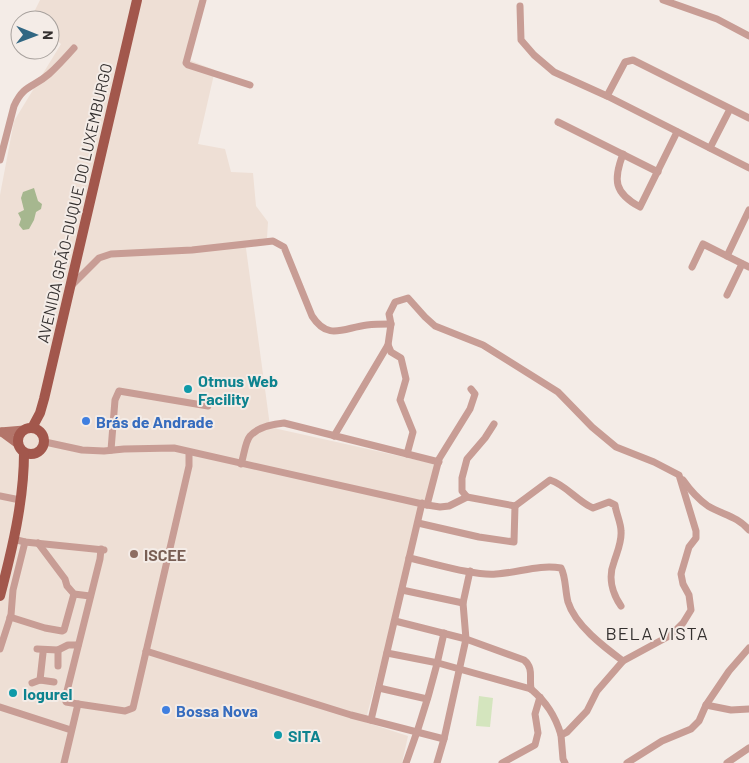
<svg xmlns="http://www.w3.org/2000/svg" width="749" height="763" viewBox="0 0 749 763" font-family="Barlow,sans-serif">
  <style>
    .built { fill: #eedfd5 }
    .green { fill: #d4e5be }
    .forest { fill: #a6b78f }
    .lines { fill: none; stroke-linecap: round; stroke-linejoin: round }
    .street { stroke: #c89d95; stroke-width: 7 }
    .secondary { stroke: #b3756a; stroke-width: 9 }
    .primary { stroke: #a2574c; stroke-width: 10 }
    .culture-dot { fill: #0f9aa8; stroke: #f4ece7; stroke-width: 2 }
    .shop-dot { fill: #3f7fe0; stroke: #f4ece7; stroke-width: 2 }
    .education-dot { fill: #8d6e63; stroke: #f4ece7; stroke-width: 2 }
    .labels { text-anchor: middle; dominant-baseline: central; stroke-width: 4; stroke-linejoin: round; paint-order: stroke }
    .street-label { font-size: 16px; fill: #34302f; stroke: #f4ece7 }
    .culture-label { font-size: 16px; font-weight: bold; fill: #0d838f; stroke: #f4ece7; text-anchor: start }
    .shop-label { font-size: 16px; font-weight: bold; fill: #366cbe; stroke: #f4ece7; text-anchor: start }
    .education-label { font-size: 16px; font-weight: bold; fill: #785e54; stroke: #f4ece7; text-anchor: start }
    .neighbourhood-label { font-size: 18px; letter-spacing: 1px; fill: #34302f; stroke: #f4ece7 }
  </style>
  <rect width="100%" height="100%" fill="#f4ece7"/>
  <!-- built -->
  <path class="built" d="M 40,0 L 206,0 L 189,60 L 215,70 L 198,144 L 225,149 L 231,172 L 253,173 L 256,206 L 268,222 L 267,238 L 245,241 L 270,426 L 278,429 L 435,464 L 365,722 L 408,736 L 402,763 L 0,763 L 0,195 L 14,121 L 61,44 L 50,35 L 50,20 L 30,20 Z"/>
  <!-- green -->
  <path class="green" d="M 479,696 L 493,698 L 490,727 L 476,726 Z"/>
  <!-- forest -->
  <path class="forest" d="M 34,188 L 38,201 L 42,204 L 41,209 L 36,212 L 34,220 L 29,229 L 23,230 L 19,225 L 21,219 L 18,213 L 24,210 L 21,198 L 23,192 Z"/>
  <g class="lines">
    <!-- street -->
    <g class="street">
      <path d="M 203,0 L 186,63 L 188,65 L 250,85"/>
      <path d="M 663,0 L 717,19 L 749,36"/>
      <path d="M 520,6 L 521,40 L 534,55 L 554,72 L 607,96 L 749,168"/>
      <path d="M 607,96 L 625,62 L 633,60 L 749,118"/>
      <path d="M 558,122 L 658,172"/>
      <path d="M 710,148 L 730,109"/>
      <path d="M 623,154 C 613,180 614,193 640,207 L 677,132"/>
      <path d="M 0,160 L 14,106 C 24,84 33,88 49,74 C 58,66 66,57 74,48"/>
      <path d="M 727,256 L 749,210"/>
      <path d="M 692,267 L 703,244 L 749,267"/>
      <path d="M 70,287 L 99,258 L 111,254 L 192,250 L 273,241 L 284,247 L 312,316 C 328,341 343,328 367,325 C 375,324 383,324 391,324"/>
      <path d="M 727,295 L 742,264"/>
      <path d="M 334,436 L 388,345"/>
      <path d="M 45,442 L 82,450 L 104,451 L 124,449 L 174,448 L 427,505 L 439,459 L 470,409 L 475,394 L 471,389"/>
      <path d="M 111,450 L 115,400 L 119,391 L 208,406"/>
      <path d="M 407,454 L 413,432 L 400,400 L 406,379 L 401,358 L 391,352 L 388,345 L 391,324 L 389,314 L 395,302 L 408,298 L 425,317 L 435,326 L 483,345 L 558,392 L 592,427 L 616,447 L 654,462 L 679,475 L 696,531 L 696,538 L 689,547 L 681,574 L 683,584 L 689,595 L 691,610 L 683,623 L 671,635 L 623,661 L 597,691 L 587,711 L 567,732 L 561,735 L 563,759 L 565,763"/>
      <path d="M 241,464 C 244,456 245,442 250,436 C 258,427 273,424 284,423 L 439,462"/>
      <path d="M 683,480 C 690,490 698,499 708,506 C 723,515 737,516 749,530"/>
      <path d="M 0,496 L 20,500"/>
      <path d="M 467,497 L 462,491 L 462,478 L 467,459 L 485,438 L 494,424"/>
      <path d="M 427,505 L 440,507 L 449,506 L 467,497 L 515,506 L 550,480 C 566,485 577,501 593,508 L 609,502 L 615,505 C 616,513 621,523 621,531 C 622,542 617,552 614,562 C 608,577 612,593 621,606"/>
      <path d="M 418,523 L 479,537 L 514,542 L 515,506"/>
      <path d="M 13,539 L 25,542 L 104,550"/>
      <path d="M 38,543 L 65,579 L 67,586 L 74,594 L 90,596"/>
      <path d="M 409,558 C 433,563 474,576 496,574 C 518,573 539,564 561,568 C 566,577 565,591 568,602 C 575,625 604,647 623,661"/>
      <path d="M 402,590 L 463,603"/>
      <path d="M 10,617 L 45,628 L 62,631 L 64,630 L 74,594"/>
      <path d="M 395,621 L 466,639 L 524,660 C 534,668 529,678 531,689"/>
      <path d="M 0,649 L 11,615 L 13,590 L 25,542"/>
      <path d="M 37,649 L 58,650 L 68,645 L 78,645"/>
      <path d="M 58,650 L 58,666"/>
      <path d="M 146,651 L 351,715 L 444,739"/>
      <path d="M 387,653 L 438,663 L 531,689 C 546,702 555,715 561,735"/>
      <path d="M 40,680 L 43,653"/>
      <path d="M 32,683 L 40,680 L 54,682"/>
      <path d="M 379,688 L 427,699"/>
      <path d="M 78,704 L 66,702 L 65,699 L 100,559 L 101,549"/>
      <path d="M 706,705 L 731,710 L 749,709"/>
      <path d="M 0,707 L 71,730"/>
      <path d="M 371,720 L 422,503"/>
      <path d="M 64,763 L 78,704 L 125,711 L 133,708 L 189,466 L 189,453"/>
      <path d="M 406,763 C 422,720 435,677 444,633"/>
      <path d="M 437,763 L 444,739 L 466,639 L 463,603 L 470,571"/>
      <path d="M 502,763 L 535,745 L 538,733 L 535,714 L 540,697"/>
      <path d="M 627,763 L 662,741 L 691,729 L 699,721 L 706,705 L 729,671 L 749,648"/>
      <path d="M 727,763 L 749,748"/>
    </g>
    <!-- secondary -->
    <g class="secondary">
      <path d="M 0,432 L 24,430"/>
      <path d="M 2,432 L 18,444"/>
    </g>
    <!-- primary -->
    <g class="primary">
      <circle cx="31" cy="441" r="13"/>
      <path d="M 32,428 L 40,413 L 44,399 L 137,0"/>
      <path d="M 0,596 C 12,550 24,501 24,453"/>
    </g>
  </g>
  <!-- markers -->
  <g class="culture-dot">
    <circle cx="188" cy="389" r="5"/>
    <circle cx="13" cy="693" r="5"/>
    <circle cx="278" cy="735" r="5"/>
  </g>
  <g class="shop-dot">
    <circle cx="86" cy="421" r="5"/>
    <circle cx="166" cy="710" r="5"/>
  </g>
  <circle class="education-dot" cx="134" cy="554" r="5"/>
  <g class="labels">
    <!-- street labels -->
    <g class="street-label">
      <text transform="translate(74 203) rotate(-77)">AVENIDA GRÃO-DUQUE DO LUXEMBURGO</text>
    </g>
    <!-- culture labels -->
    <g class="culture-label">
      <text x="198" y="380">Otmus Web<tspan x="198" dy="18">Facility</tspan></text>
      <text x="23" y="693">Iogurel</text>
      <text x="288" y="735">SITA</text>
    </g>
    <!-- shop labels -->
    <g class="shop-label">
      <text x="96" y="421">Brás de Andrade</text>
      <text x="176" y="710">Bossa Nova</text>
    </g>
    <!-- education labels -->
    <g class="education-label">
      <text x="144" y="554">ISCEE</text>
    </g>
    <!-- neighbourhood labels -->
    <g class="neighbourhood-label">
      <text x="657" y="633">BELA VISTA</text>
    </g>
  </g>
  <!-- north arrow -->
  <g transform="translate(35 35) rotate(91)"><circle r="24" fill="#f4ece7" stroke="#a7a19d"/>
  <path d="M0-4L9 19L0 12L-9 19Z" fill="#316783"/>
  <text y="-8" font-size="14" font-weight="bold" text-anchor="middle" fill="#34302f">N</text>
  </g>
</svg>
